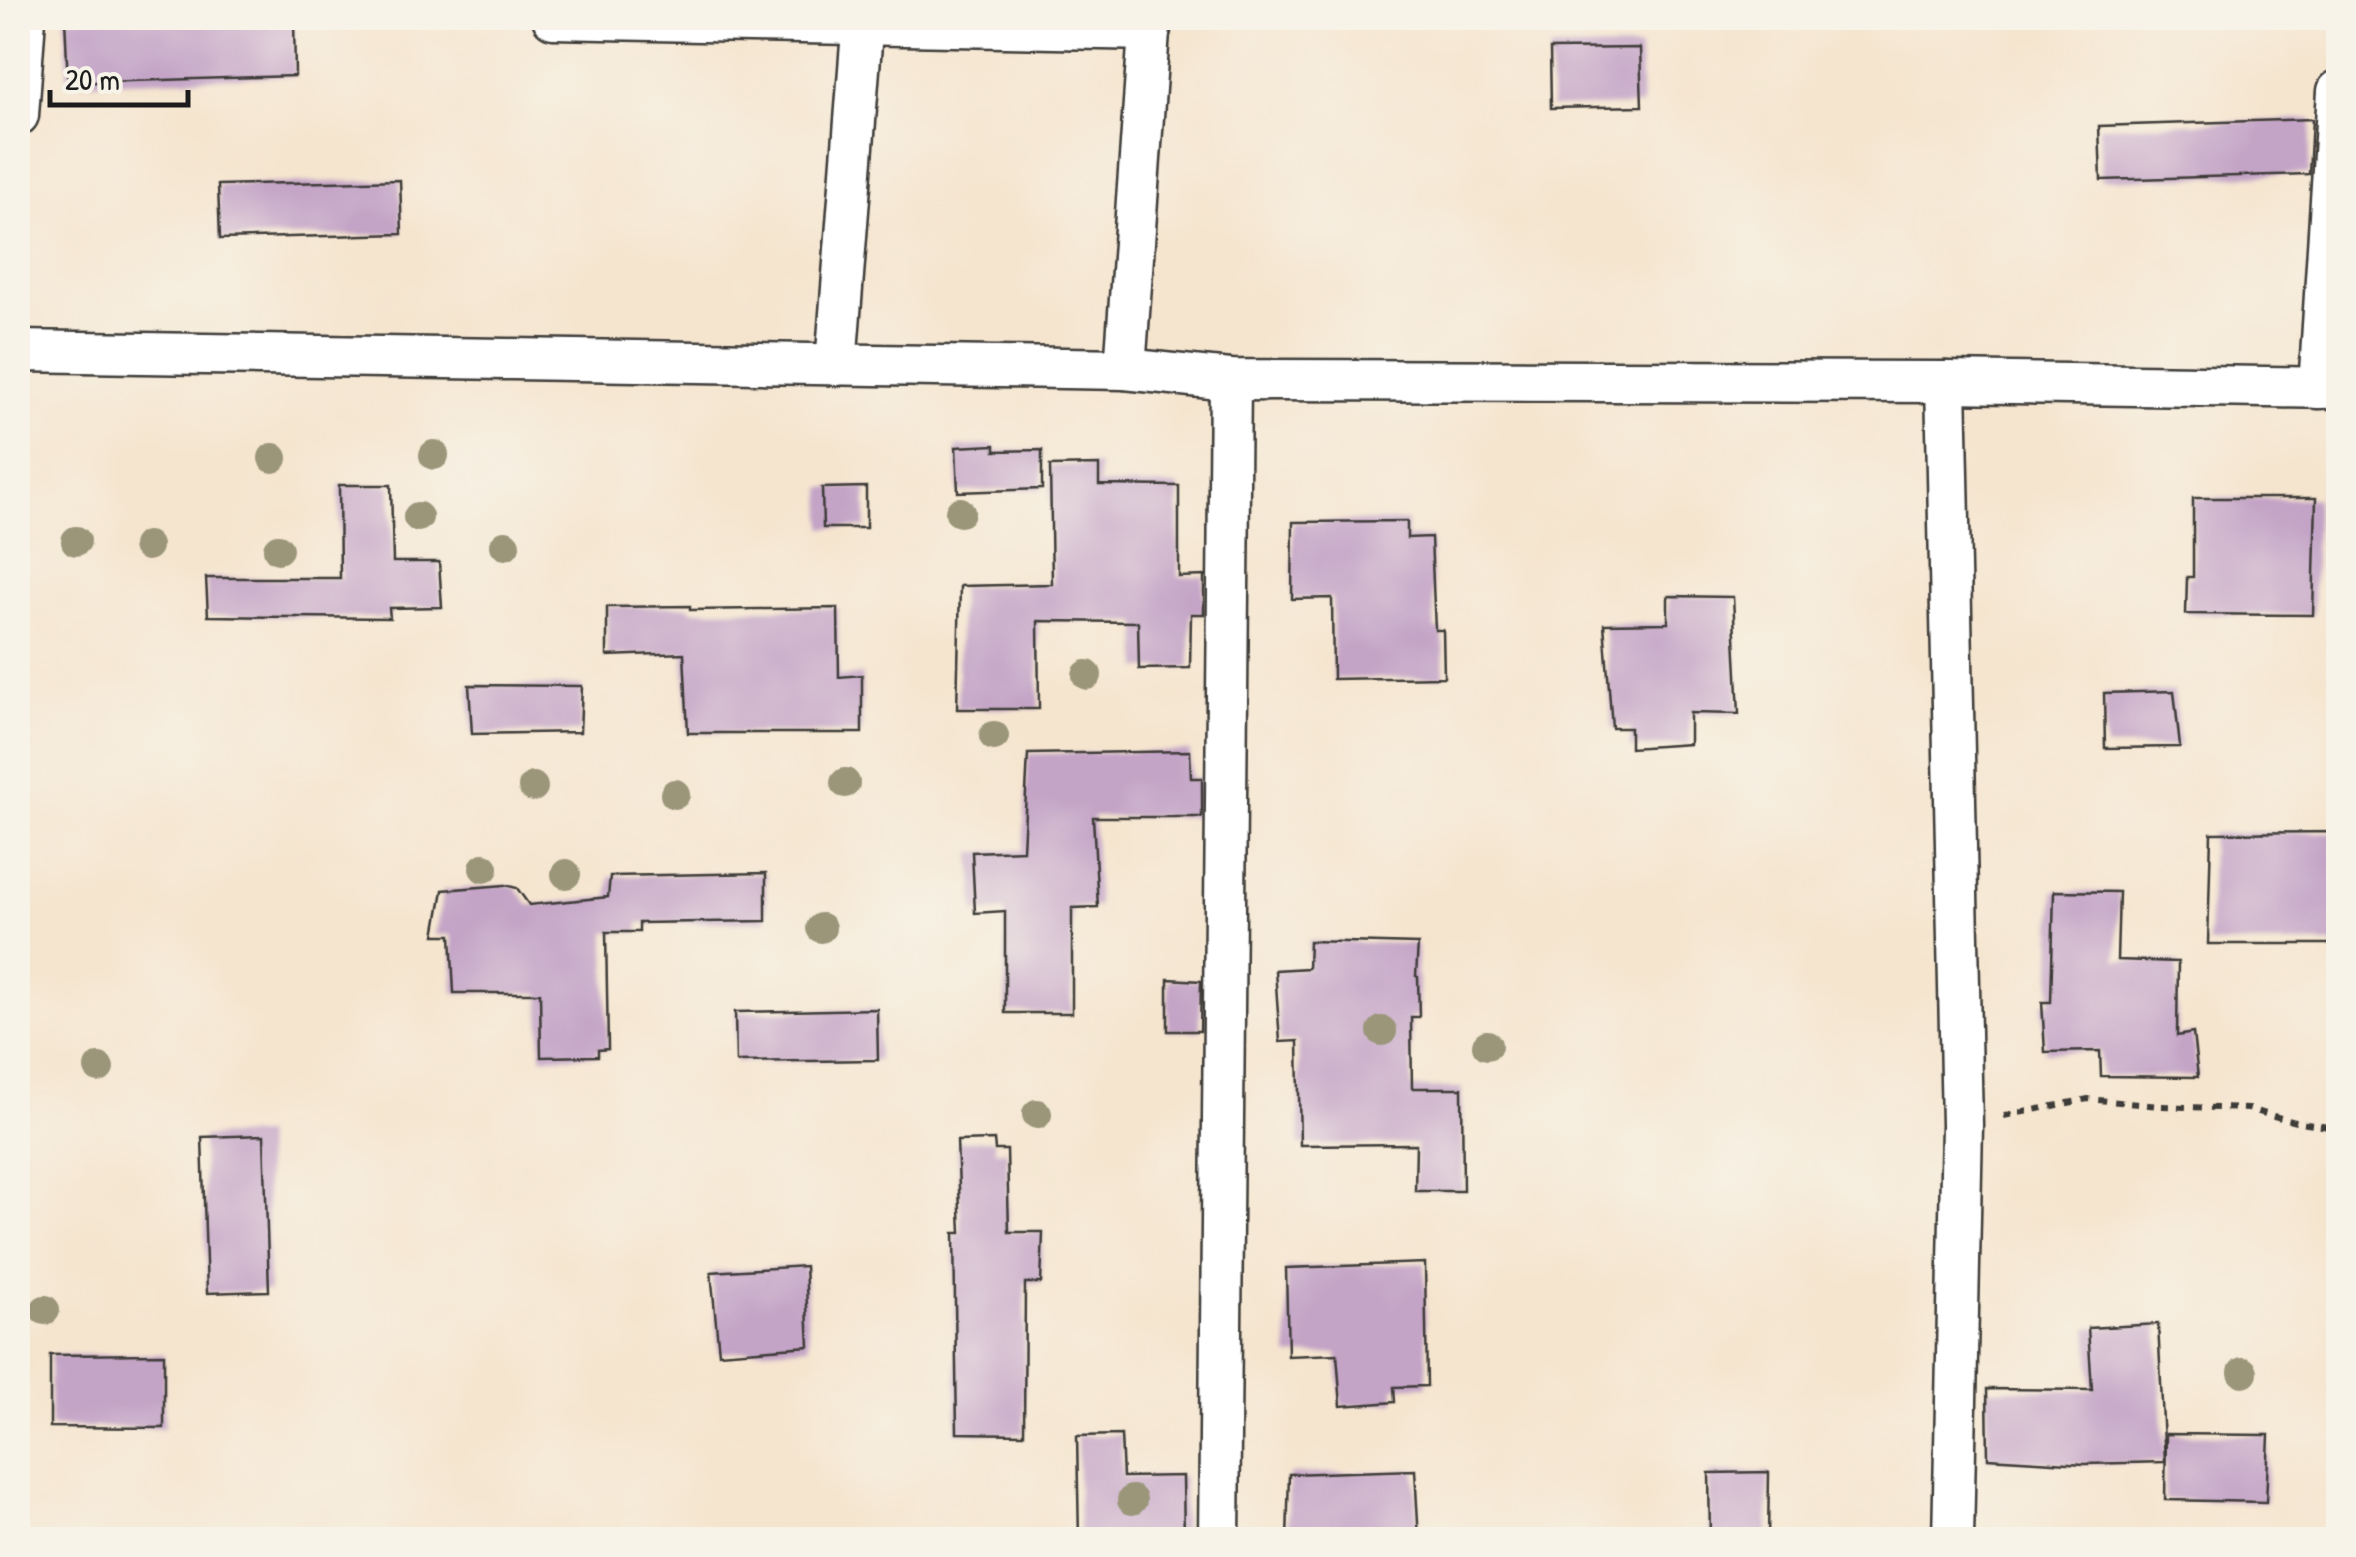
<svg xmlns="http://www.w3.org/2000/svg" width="2356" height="1557" viewBox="0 0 2356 1557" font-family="'Patrick Hand',sans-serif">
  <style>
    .building { fill: #c3a3c6 }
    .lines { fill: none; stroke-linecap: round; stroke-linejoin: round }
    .minor-casing { stroke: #3d3a37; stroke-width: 45 }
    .path { stroke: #3d3a37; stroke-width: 6; stroke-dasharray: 8 8; stroke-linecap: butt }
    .minor { stroke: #fff; stroke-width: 40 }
    .tree { fill: #9b967a }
  </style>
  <rect width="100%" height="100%" fill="#f7f3e8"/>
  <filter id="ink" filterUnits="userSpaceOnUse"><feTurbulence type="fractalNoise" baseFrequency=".01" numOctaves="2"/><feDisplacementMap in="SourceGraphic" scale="20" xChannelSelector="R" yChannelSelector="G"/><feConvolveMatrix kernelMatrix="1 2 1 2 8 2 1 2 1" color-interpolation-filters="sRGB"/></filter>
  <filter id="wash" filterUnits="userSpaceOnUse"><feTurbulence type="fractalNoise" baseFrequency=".0048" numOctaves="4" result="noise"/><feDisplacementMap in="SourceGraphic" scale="40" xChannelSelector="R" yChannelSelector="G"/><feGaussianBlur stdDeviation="2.25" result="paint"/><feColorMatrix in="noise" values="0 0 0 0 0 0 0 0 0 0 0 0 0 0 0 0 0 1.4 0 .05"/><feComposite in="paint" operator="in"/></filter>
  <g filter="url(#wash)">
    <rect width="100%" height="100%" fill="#f5e5cf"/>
    <g id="blocks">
      <!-- building -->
      <g class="building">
        <path d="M 65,18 L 294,18 L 295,76 L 68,83 Z"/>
        <path d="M 1640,48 L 1642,106 L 1551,108 L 1550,49 Z"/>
        <path d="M 2312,119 L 2309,174 L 2101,180 L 2099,126 Z"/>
        <path d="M 400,180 L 402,234 L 220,239 L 218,185 Z"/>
        <path d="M 995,445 L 995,451 L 1042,450 L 1042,489 L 958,492 L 956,447 Z"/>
        <path d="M 1099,465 L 1099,485 L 1179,486 L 1179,577 L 1204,576 L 1204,614 L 1191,614 L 1190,668 L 1139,669 L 1138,622 L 1038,621 L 1039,709 L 957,709 L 960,586 L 1052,584 L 1050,466 Z"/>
        <path d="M 339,485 L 391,485 L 393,562 L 439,562 L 442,607 L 389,608 L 390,618 L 208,616 L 206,578 L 340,578 Z"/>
        <path d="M 866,487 L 866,528 L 823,528 L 822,488 Z"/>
        <path d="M 2193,498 L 2316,498 L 2313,615 L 2186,614 L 2187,577 L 2193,577 Z"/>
        <path d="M 1407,521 L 1407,538 L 1431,537 L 1435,630 L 1443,630 L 1444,677 L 1333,679 L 1332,598 L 1292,599 L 1293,522 Z"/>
        <path d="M 1668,596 L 1733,597 L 1739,714 L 1690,713 L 1690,744 L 1630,748 L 1630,728 L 1612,728 L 1604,624 L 1668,623 Z"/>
        <path d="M 690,606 L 690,610 L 838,608 L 839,677 L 862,675 L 862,733 L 688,733 L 684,653 L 607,656 L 607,607 Z"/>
        <path d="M 469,685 L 582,686 L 580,732 L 472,734 Z"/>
        <path d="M 2174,691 L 2180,747 L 2105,748 L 2104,693 Z"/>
        <path d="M 1190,751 L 1191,778 L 1202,778 L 1202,817 L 1093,817 L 1098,907 L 1072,908 L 1072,1013 L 1005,1013 L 1005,911 L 975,913 L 972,852 L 1023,850 L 1028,754 Z"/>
        <path d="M 2338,832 L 2338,944 L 2208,944 L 2211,833 Z"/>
        <path d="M 766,873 L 766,921 L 639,923 L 639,932 L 606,932 L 608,1049 L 598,1050 L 598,1056 L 541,1057 L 540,993 L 454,993 L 451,935 L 435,935 L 443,890 L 505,885 L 517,888 L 529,905 L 608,897 L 610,876 Z"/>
        <path d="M 2054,891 L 2119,892 L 2117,960 L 2178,962 L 2177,1036 L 2193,1033 L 2198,1077 L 2101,1076 L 2100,1051 L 2045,1052 L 2042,1002 L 2051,1002 Z"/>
        <path d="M 1309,941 L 1418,944 L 1416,976 L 1418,977 L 1419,1017 L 1411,1017 L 1412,1088 L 1462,1088 L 1463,1191 L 1415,1191 L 1416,1144 L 1300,1145 L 1298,1041 L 1280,1042 L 1275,970 L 1308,968 Z"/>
        <path d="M 1168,979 L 1201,981 L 1200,1031 L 1168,1031 Z"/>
        <path d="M 877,1009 L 878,1060 L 736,1062 L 735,1012 Z"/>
        <path d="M 264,1135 L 269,1291 L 207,1293 L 202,1137 Z"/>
        <path d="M 994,1140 L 995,1150 L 1007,1150 L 1009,1232 L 1043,1232 L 1041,1283 L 1025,1283 L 1024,1434 L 957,1433 L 954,1233 L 961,1233 L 957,1141 Z"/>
        <path d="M 1425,1263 L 1427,1386 L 1394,1387 L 1395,1402 L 1341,1406 L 1337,1354 L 1288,1356 L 1286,1268 Z"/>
        <path d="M 805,1266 L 809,1346 L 719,1353 L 711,1272 Z"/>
        <path d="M 2158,1324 L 2165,1462 L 2085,1464 L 1988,1458 L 1987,1389 L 2092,1390 L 2088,1328 Z"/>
        <path d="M 164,1354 L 164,1428 L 50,1427 L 50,1355 Z"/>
        <path d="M 2166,1434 L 2269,1435 L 2266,1502 L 2165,1500 Z"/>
        <path d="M 1121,1435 L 1123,1477 L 1183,1476 L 1184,1540 L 1079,1540 L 1077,1436 Z"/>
        <path d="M 1415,1470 L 1419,1540 L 1287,1540 L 1289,1474 Z"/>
        <path d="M 1769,1472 L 1768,1540 L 1710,1540 L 1709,1473 Z"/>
      </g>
    </g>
  </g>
  <g filter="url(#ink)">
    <use href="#blocks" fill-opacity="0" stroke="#3d3a37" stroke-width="2.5"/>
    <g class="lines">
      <defs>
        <g id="minor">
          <path d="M 553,18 L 1150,30"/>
          <path d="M 18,115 L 25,18"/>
          <path d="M 18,351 L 1125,369 L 1230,380 L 1946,382 L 2338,388"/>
          <path d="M 836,365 L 863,18"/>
          <path d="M 1125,369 L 1150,18"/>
          <path d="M 1946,382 L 1962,1125 L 1953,1540"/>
          <path d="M 2319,388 L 2338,91"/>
          <path d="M 1219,1540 L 1230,380"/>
        </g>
      </defs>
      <!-- minor casing -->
      <use href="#minor" class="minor-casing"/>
      <!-- path -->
      <path class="path" d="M 2004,1116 L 2088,1099 L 2159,1106 L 2248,1109 L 2299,1123 L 2338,1128"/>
      <!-- minor -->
      <use href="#minor" class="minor"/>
    </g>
    <!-- trees -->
    <g class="tree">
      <circle cx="434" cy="455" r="15"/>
      <circle cx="273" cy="458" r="15"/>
      <circle cx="960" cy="512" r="15"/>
      <circle cx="418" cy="517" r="15"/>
      <circle cx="76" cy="541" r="15"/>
      <circle cx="505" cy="545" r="15"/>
      <circle cx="147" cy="546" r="15"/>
      <circle cx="278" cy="549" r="15"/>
      <circle cx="1087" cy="675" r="15"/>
      <circle cx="994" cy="736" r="15"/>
      <circle cx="845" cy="783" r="15"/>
      <circle cx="533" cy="787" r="15"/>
      <circle cx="675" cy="794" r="15"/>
      <circle cx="484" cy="868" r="15"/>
      <circle cx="566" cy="874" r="15"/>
      <circle cx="821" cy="928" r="15"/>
      <circle cx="1382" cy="1031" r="15"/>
      <circle cx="1487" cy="1045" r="15"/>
      <circle cx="99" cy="1068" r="15"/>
      <circle cx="1037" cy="1114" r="15"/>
      <circle cx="45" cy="1310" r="15"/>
      <circle cx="2243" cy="1372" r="15"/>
      <circle cx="1132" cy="1500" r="15"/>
    </g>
  </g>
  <!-- margin -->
  <rect width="2356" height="1557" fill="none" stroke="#f7f3e8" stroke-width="60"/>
  <!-- scale -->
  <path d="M50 90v15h138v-15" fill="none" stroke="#1c1c1c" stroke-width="5"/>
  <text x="65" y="90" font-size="30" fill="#1c1c1c" stroke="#f7f3e8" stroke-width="8" paint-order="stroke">20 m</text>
</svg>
